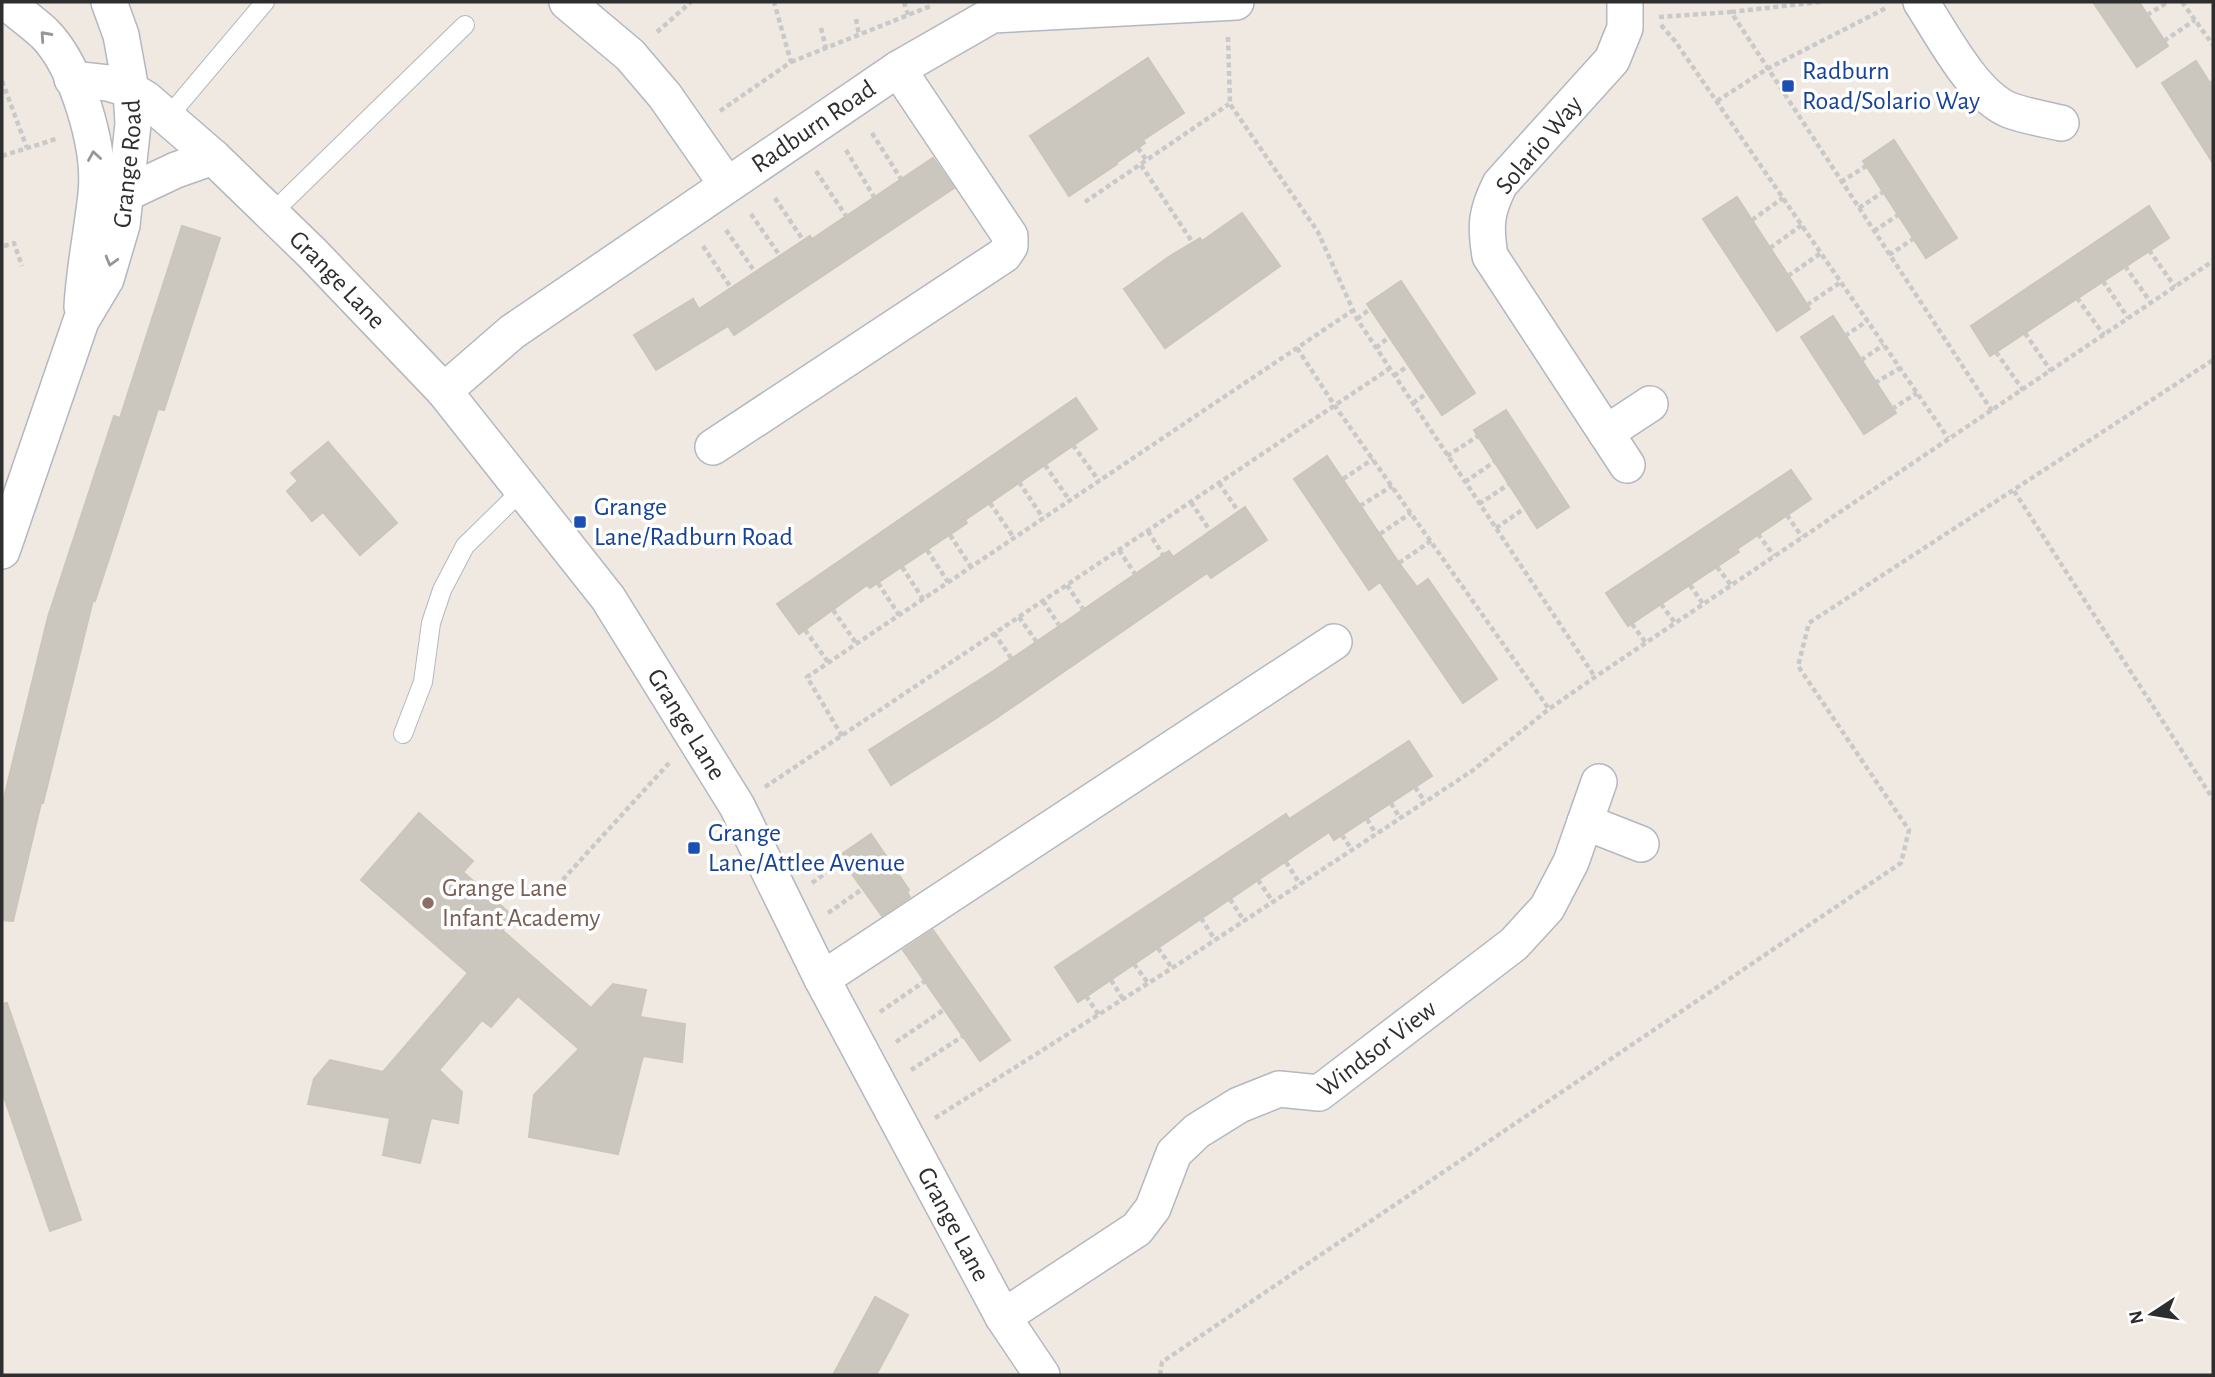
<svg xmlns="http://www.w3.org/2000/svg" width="2215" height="1377" viewBox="0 0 2215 1377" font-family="'Alegreya Sans',sans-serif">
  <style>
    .building { fill: #cbc7bf; stroke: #cbc5ba; stroke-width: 2 }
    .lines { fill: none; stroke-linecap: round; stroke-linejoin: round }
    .service-casing { stroke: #b4b7c1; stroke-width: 20 }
    .minor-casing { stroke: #b4b7c1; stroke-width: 38 }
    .path { stroke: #c9c9c9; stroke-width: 4.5; stroke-dasharray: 5 3.5; stroke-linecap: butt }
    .service { stroke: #fff; stroke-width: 18 }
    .minor { stroke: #fff; stroke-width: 35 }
    .oneway { stroke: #969696 }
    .transit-dot { fill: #1a4fb4; stroke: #fff; stroke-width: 2.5 }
    .education-dot { fill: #8d6e63; stroke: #fff; stroke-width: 2.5 }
    .labels { text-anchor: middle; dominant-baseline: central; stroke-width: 7; stroke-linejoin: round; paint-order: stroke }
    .transit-label { font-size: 26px; fill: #164399; stroke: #fff; text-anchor: start }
    .street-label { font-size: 26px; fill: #2e2e2e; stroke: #fff }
    .education-label { font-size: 26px; fill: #785e54; stroke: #fff; text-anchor: start }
  </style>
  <rect width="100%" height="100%" fill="#efe9e1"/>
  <!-- building -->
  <g class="building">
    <path d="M 2093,2 L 2139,2 L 2168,46 L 2137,67 Z"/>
    <path d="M 1148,58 L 1184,113 L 1143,140 L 1145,143 L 1116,163 L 1117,164 L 1069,196 L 1030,136 Z"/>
    <path d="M 2196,61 L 2213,88 L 2213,163 L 2162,83 Z"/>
    <path d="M 1894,140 L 1957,238 L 1926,258 L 1863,161 Z"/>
    <path d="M 933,158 L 954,188 L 734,335 L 728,326 L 656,370 L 634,335 L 693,299 L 699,309 L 810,236 L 812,239 Z"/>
    <path d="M 1737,197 L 1810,309 L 1777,331 L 1703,219 Z"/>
    <path d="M 2149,206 L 2169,238 L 1990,356 L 1971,326 Z"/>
    <path d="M 1242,213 L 1280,266 L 1165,348 L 1124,289 L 1170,256 L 1200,238 L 1202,241 Z"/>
    <path d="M 182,226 L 220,238 L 164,410 L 158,409 L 95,601 L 93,600 L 43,803 L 41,803 L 13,921 L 2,920 L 2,806 L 48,617 L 114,416 L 120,418 Z"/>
    <path d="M 1401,281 L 1475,393 L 1442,415 L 1367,304 Z"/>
    <path d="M 1833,316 L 1896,413 L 1864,434 L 1801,337 Z"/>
    <path d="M 1076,398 L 1097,429 L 965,520 L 967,523 L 870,588 L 867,585 L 799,634 L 777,604 Z"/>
    <path d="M 1506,410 L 1569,507 L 1537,528 L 1474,430 Z"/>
    <path d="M 328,442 L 397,523 L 360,555 L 323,512 L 312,521 L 287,491 L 298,481 L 291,473 Z"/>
    <path d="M 1327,456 L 1399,563 L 1417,587 L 1428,579 L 1497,679 L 1463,703 L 1380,582 L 1369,590 L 1294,479 Z"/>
    <path d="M 1791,470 L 1811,499 L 1737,549 L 1739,552 L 1628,626 L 1606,593 Z"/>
    <path d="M 1245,507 L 1267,540 L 1211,578 L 1207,573 L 992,721 L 891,785 L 869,750 L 995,670 L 1169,551 L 1173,557 Z"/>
    <path d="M 1409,741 L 1432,776 L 1334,840 L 1329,832 L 1078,1002 L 1055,967 L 1286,814 L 1289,819 Z"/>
    <path d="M 419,813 L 473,861 L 463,872 L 514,917 L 502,930 L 591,1008 L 613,984 L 646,990 L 640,1017 L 685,1024 L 682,1062 L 643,1056 L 618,1154 L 529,1137 L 534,1095 L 579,1049 L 518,996 L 491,1027 L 482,1020 L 439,1070 L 462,1092 L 458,1123 L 431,1118 L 420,1163 L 383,1155 L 390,1118 L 308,1104 L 314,1079 L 330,1060 L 383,1072 L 468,973 L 361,880 Z"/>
    <path d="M 871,834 L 909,890 L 907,892 L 910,897 L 882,916 L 839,856 Z"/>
    <path d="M 933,930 L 1010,1040 L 980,1061 L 903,950 Z"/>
    <path d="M 7,1003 L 81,1220 L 50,1231 L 2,1091 L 2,1004 Z"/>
    <path d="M 875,1297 L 908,1315 L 889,1351 L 876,1375 L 833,1375 Z"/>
  </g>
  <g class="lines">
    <defs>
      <g id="service">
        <path d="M 168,117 L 265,2"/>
        <path d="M 271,214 L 465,25"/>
        <path d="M 403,734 L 423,682 L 431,623 L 442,590 L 465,546 L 522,490"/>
      </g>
      <g id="minor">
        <path d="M 6,2 C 18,12 32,22 44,33 C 77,66 101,147 96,194 C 92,232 84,269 82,307"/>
        <path d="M 567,2 L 630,55 L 665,96 L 727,185"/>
        <path d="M 1625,2 L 1625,28 L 1612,60 L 1500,184 C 1486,212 1485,225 1490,256 L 1627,465"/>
        <path d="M 1921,2 C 1942,34 1973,95 2009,110 C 2025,116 2044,119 2061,123"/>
        <path id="s1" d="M 72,79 L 108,83 L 131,90 L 146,99 L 213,157 L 313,254 L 444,391 L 608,598 L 737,806 L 822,979 L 1003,1317 L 1042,1375"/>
        <path d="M 108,192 L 127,193 L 176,170 L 213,157"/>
        <path id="s2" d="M 444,391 L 512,332 L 898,69 L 992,15 L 1236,2"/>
        <path d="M 1606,433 L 1650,404"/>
        <path d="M 713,447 L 1004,255 L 1010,246 L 1010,236 L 898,69"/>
        <path id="s3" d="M 2,551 L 81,321 L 106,279 L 122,225 L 133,124 L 131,90 L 121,35 L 109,2"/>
        <path d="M 1585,822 L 1641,844"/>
        <path d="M 822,979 L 1334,642"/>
        <path id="s4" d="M 1003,1317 L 1137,1229 L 1153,1208 L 1174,1153 L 1197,1131 L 1239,1105 L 1279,1089 L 1319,1093 L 1514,944 L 1547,908 L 1571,862 L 1599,782"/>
      </g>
    </defs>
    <!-- service casing -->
    <use href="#service" class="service-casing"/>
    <!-- minor casing -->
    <use href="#minor" class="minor-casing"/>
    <!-- path -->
    <g class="path">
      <path d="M 904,2 L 908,15"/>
      <path d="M 2182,2 L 2213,45"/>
      <path d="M 1731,12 L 1820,2"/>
      <path d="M 2147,15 L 2168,2"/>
      <path d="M 1659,17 L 1731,12 L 1992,411"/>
      <path d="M 856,19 L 859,35"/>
      <path d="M 1661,25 L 1675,41 L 1948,438"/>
      <path d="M 821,28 L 826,48"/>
      <path d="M 657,32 L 691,2"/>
      <path d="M 1228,37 L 1230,104 L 1318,232 L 1357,319 L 1595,677"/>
      <path d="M 2164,41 L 2195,20"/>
      <path d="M 791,62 L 933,5"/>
      <path d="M 2,81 L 27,148"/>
      <path d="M 2210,84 L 2213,82"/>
      <path d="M 1717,101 L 1767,69 L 1888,7"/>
      <path d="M 720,111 L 791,62 L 774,2"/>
      <path d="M 872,133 L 901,179"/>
      <path d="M 1138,148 L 1147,161"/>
      <path d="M 846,150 L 874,197"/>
      <path d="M 2,156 L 56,139"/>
      <path d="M 1141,165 L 1193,243"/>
      <path d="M 816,171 L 846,216"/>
      <path d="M 1841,182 L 1866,166"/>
      <path d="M 775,198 L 803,240"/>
      <path d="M 1085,202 L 1229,104"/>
      <path d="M 1859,208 L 1883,192"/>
      <path d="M 751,214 L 780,256"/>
      <path d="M 1752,220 L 1783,198"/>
      <path d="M 726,230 L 755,272"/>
      <path d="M 1874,231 L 1898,215"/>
      <path d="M 4,246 L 14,243 L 22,266"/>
      <path d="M 703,246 L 731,288"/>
      <path d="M 1770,248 L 1802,225"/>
      <path d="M 2149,250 L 2175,287"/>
      <path d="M 1889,255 L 1913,239"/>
      <path d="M 2125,266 L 2151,303"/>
      <path d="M 1788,276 L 1821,253"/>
      <path d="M 2103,281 L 2128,318"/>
      <path d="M 2077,298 L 2104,335"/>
      <path d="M 1807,305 L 1841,282"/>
      <path d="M 1357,319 L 1370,309"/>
      <path d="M 2025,333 L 2051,371"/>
      <path d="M 1845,336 L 1867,321"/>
      <path d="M 1297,348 L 1335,406 L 1549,709"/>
      <path d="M 1376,348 L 1389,337"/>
      <path d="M 1996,352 L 2023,390"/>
      <path d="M 1861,360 L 1884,345"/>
      <path d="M 1394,376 L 1409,365"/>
      <path d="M 1875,383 L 1900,368"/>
      <path d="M 1413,403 L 1427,393"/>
      <path d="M 1892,409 L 1917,393"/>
      <path d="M 1073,445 L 1099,481"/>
      <path d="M 1447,456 L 1478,436"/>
      <path d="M 1045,465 L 1070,501"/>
      <path d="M 1343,479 L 1373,459"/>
      <path d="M 1019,482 L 1043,518"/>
      <path d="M 1465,482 L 1494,462"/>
      <path d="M 1219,483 L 1238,511"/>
      <path d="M 2014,491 L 2213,799"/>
      <path d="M 1191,502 L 1210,531"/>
      <path d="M 990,503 L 1014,538"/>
      <path d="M 1479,504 L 1509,484"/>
      <path d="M 1360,506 L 1392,486"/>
      <path d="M 1787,515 L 1802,537"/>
      <path d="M 1496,528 L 1525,508"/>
      <path d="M 1148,531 L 1163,555"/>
      <path d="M 1380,534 L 1411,513"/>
      <path d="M 1758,534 L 1774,556"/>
      <path d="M 950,535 L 971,567"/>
      <path d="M 927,550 L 948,582"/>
      <path d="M 1119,550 L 1135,574"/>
      <path d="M 1399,563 L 1431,541"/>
      <path d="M 902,567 L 923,599"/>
      <path d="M 1717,567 L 1731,585"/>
      <path d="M 878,583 L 899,615"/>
      <path d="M 1067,585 L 1083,609"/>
      <path d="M 1690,585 L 1703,604"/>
      <path d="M 1043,601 L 1059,625"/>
      <path d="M 1661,604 L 1675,623"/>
      <path d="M 833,610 L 856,643"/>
      <path d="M 1019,617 L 1036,641"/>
      <path d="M 1632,624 L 1646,643"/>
      <path d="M 805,630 L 828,662"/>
      <path d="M 994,633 L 1011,658"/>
      <path d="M 842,736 L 807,677 L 1352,311"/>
      <path d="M 765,787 L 1389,369"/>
      <path d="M 1415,787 L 1425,802"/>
      <path d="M 1391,803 L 1400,818"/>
      <path d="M 1367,819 L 1376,834"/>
      <path d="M 1342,835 L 1352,850"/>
      <path d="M 1286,862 L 1300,884"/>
      <path d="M 1258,880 L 1273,902"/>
      <path d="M 812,883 L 842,861"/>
      <path d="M 557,886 L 669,763"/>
      <path d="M 1230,899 L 1244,921"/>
      <path d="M 828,913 L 861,890"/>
      <path d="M 1201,918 L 1215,940"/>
      <path d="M 1158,948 L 1172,968"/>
      <path d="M 1134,964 L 1148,983"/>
      <path d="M 1111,980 L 1123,999"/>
      <path d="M 1086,996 L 1099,1015"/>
      <path d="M 880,1012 L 925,981"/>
      <path d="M 896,1042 L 945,1009"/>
      <path d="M 911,1070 L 963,1036"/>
      <path d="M 935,1118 L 1177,965 L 1472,771 L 1549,709 L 1595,677 L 2213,261"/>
      <path d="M 1160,1375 L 1162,1362 L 1901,863 L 1909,830 L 1798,666 L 1809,623 L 2213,360"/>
    </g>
    <!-- service -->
    <use href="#service" class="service"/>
    <!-- minor -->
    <use href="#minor" class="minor"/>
  </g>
  <!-- one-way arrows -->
  <defs><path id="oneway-chevron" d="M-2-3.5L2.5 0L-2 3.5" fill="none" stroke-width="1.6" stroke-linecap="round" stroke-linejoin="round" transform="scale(1.75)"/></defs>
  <g class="oneway">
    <use href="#oneway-chevron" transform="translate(45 36) rotate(-132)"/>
    <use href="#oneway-chevron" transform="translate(94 156) rotate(-99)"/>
    <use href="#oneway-chevron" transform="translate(111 261) rotate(106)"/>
  </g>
  <!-- markers -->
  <g class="transit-dot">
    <rect x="1781" y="79" width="14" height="14" rx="3.5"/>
    <rect x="573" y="515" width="14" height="14" rx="3.5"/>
    <rect x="687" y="841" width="14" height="14" rx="3.5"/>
  </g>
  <circle class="education-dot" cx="428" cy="903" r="7"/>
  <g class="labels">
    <!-- transit labels -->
    <g class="transit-label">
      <text x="1802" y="71">Radburn<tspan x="1802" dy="30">Road/Solario Way</tspan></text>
      <text x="594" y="507">Grange<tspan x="594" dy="30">Lane/Radburn Road</tspan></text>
      <text x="708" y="833">Grange<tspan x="708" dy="30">Lane/Attlee Avenue</tspan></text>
    </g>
    <!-- street labels -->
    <g class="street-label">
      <text stroke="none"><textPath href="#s2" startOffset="455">Radburn Road</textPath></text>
      <text transform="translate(1539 145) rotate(-50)">Solario Way</text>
      <text stroke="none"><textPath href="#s3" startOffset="410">Grange Road</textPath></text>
      <text stroke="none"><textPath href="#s1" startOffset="341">Grange Lane</textPath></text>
      <text stroke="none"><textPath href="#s1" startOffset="908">Grange Lane</textPath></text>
      <text stroke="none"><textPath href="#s4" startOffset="483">Windsor View</textPath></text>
      <text stroke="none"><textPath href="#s1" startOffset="1475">Grange Lane</textPath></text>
    </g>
    <!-- education labels -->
    <g class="education-label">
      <text x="442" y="888">Grange Lane<tspan x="442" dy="30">Infant Academy</tspan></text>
    </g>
  </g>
  <!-- border -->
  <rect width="2215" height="1377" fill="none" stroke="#2e2e2e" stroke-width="7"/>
  <!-- north arrow -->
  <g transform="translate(2152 1314) rotate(258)" stroke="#ffffff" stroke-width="5" paint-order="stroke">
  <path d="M0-5L12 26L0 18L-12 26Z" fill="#2e2e2e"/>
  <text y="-10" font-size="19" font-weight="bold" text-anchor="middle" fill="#2e2e2e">N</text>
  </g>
</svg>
